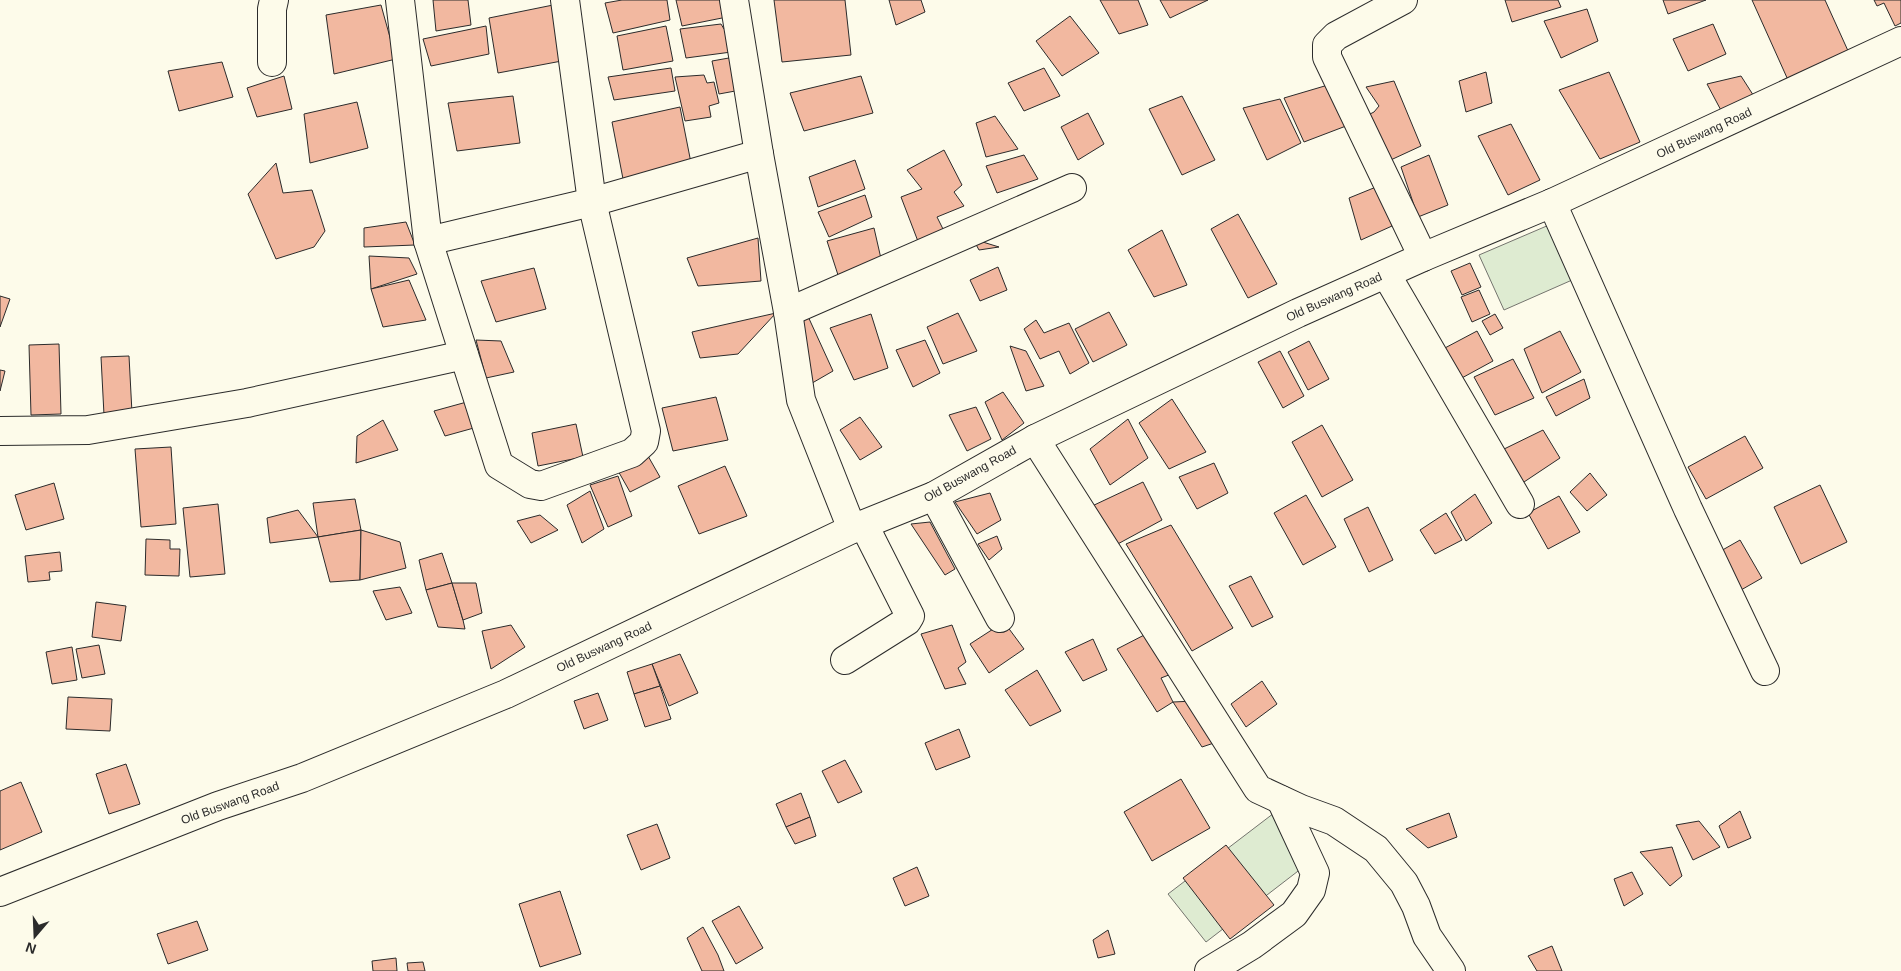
<svg xmlns="http://www.w3.org/2000/svg" width="1901" height="971" viewBox="0 0 1901 971" font-family="Arial,sans-serif">
  <style>
    .green { fill: #deebd1; stroke: #74746e }
    .building { fill: #f2b8a0; stroke: #2b2b2b }
    .lines { fill: none; stroke-linecap: round; stroke-linejoin: round }
    .minor-casing { stroke: #2b2b2b; stroke-width: 30 }
    .minor { stroke: #fdfbea; stroke-width: 28 }
    .labels { text-anchor: middle; dominant-baseline: central; stroke-width: 4; stroke-linejoin: round; paint-order: stroke }
    .street-label { font-size: 12px; fill: #2b2b2b; stroke: #fdfbea }
  </style>
  <rect width="100%" height="100%" fill="#fdfbea"/>
  <!-- green -->
  <g class="green">
    <path d="M 1563,219 L 1588,273 L 1504,310 L 1479,255 Z"/>
    <path d="M 1278,810 L 1315,858 L 1206,942 L 1168,894 Z"/>
  </g>
  <!-- building -->
  <g class="building">
    <path d="M 433,0 L 468,0 L 471,25 L 436,31 Z"/>
    <path d="M 622,0 L 667,0 L 670,20 L 613,33 L 605,3 Z"/>
    <path d="M 676,0 L 729,0 L 732,16 L 682,26 Z"/>
    <path d="M 774,0 L 845,0 L 851,55 L 782,62 Z"/>
    <path d="M 889,0 L 921,0 L 925,12 L 896,25 Z"/>
    <path d="M 1100,0 L 1138,0 L 1148,25 L 1119,34 Z"/>
    <path d="M 1160,0 L 1208,0 L 1170,18 Z"/>
    <path d="M 1505,0 L 1558,0 L 1561,7 L 1512,22 Z"/>
    <path d="M 1663,0 L 1706,0 L 1668,14 Z"/>
    <path d="M 1752,0 L 1825,0 L 1849,53 L 1788,80 Z"/>
    <path d="M 1874,0 L 1901,0 L 1901,23 L 1895,26 L 1884,3 L 1877,6 Z"/>
    <path d="M 558,4 L 567,60 L 498,73 L 489,18 Z"/>
    <path d="M 381,5 L 396,59 L 334,74 L 326,15 Z"/>
    <path d="M 1587,9 L 1598,41 L 1561,58 L 1544,21 Z"/>
    <path d="M 1070,16 L 1099,53 L 1062,76 L 1036,41 Z"/>
    <path d="M 721,24 L 724,29 L 734,26 L 739,51 L 686,58 L 680,29 Z"/>
    <path d="M 1713,24 L 1726,54 L 1688,71 L 1673,39 Z"/>
    <path d="M 486,26 L 489,54 L 431,66 L 423,39 Z"/>
    <path d="M 666,26 L 673,61 L 623,70 L 617,36 Z"/>
    <path d="M 740,56 L 746,89 L 719,94 L 712,61 Z"/>
    <path d="M 222,62 L 233,97 L 179,111 L 168,71 Z"/>
    <path d="M 671,68 L 675,91 L 614,100 L 608,77 Z"/>
    <path d="M 1044,68 L 1060,96 L 1024,111 L 1008,83 Z"/>
    <path d="M 1486,72 L 1492,103 L 1466,112 L 1459,81 Z"/>
    <path d="M 1609,72 L 1640,142 L 1600,159 L 1559,90 Z"/>
    <path d="M 704,75 L 707,83 L 714,82 L 719,103 L 709,106 L 711,117 L 685,121 L 675,77 Z"/>
    <path d="M 284,76 L 292,109 L 257,117 L 247,88 Z"/>
    <path d="M 861,76 L 873,113 L 804,131 L 790,93 Z"/>
    <path d="M 1741,76 L 1757,101 L 1724,116 L 1707,84 Z"/>
    <path d="M 1394,81 L 1421,146 L 1382,164 L 1364,117 L 1374,112 L 1379,106 L 1366,87 Z"/>
    <path d="M 1328,85 L 1346,126 L 1304,142 L 1284,98 Z"/>
    <path d="M 513,96 L 520,143 L 457,151 L 448,103 Z"/>
    <path d="M 1182,96 L 1215,160 L 1182,175 L 1149,109 Z"/>
    <path d="M 1280,99 L 1301,143 L 1267,160 L 1243,108 Z"/>
    <path d="M 357,102 L 368,148 L 310,163 L 304,114 Z"/>
    <path d="M 680,107 L 692,168 L 624,184 L 612,122 Z"/>
    <path d="M 1088,113 L 1104,144 L 1078,160 L 1061,127 Z"/>
    <path d="M 995,116 L 1018,149 L 986,157 L 976,123 Z"/>
    <path d="M 1511,124 L 1540,180 L 1508,195 L 1478,136 Z"/>
    <path d="M 944,150 L 962,185 L 954,192 L 964,206 L 937,217 L 947,237 L 919,244 L 901,197 L 922,189 L 907,170 Z"/>
    <path d="M 1024,155 L 1038,179 L 997,193 L 986,166 Z"/>
    <path d="M 1429,155 L 1448,205 L 1418,217 L 1401,167 Z"/>
    <path d="M 855,160 L 865,189 L 818,207 L 809,177 Z"/>
    <path d="M 276,163 L 283,193 L 312,190 L 325,231 L 314,247 L 276,259 L 248,194 Z"/>
    <path d="M 1381,185 L 1392,226 L 1361,240 L 1349,198 Z"/>
    <path d="M 865,195 L 872,217 L 829,237 L 818,212 Z"/>
    <path d="M 1238,214 L 1277,284 L 1248,298 L 1211,229 Z"/>
    <path d="M 406,222 L 415,245 L 364,247 L 364,228 Z"/>
    <path d="M 874,228 L 882,263 L 838,275 L 827,241 Z"/>
    <path d="M 1162,230 L 1187,285 L 1154,297 L 1128,250 Z"/>
    <path d="M 758,238 L 761,281 L 698,286 L 687,258 Z"/>
    <path d="M 973,239 L 999,247 L 979,250 Z"/>
    <path d="M 369,256 L 409,258 L 417,274 L 371,289 Z"/>
    <path d="M 1470,263 L 1481,287 L 1462,295 L 1451,271 Z"/>
    <path d="M 998,267 L 1007,290 L 980,301 L 970,280 Z"/>
    <path d="M 534,268 L 546,309 L 496,322 L 481,281 Z"/>
    <path d="M 409,280 L 426,320 L 383,327 L 371,289 Z"/>
    <path d="M 1479,290 L 1490,314 L 1472,322 L 1461,297 Z"/>
    <path d="M 0,296 L 10,299 L 0,327 Z"/>
    <path d="M 806,312 L 833,371 L 807,386 L 798,326 Z"/>
    <path d="M 1109,312 L 1127,345 L 1093,362 L 1075,329 Z"/>
    <path d="M 776,313 L 738,354 L 700,358 L 692,332 Z"/>
    <path d="M 958,313 L 977,351 L 943,364 L 927,327 Z"/>
    <path d="M 871,314 L 888,368 L 854,380 L 830,328 Z"/>
    <path d="M 1495,314 L 1503,328 L 1490,335 L 1482,321 Z"/>
    <path d="M 1036,320 L 1044,333 L 1069,323 L 1089,363 L 1070,374 L 1059,351 L 1040,359 L 1024,329 Z"/>
    <path d="M 1477,331 L 1493,361 L 1460,379 L 1443,349 Z"/>
    <path d="M 1560,331 L 1581,372 L 1542,393 L 1524,349 Z"/>
    <path d="M 476,340 L 501,341 L 514,372 L 486,378 Z"/>
    <path d="M 925,340 L 940,373 L 913,387 L 896,350 Z"/>
    <path d="M 1309,341 L 1329,379 L 1308,390 L 1288,352 Z"/>
    <path d="M 59,344 L 61,414 L 31,415 L 29,345 Z"/>
    <path d="M 1010,346 L 1026,351 L 1044,386 L 1026,391 Z"/>
    <path d="M 1280,351 L 1304,396 L 1283,408 L 1258,362 Z"/>
    <path d="M 129,356 L 132,413 L 104,415 L 101,357 Z"/>
    <path d="M 1513,359 L 1534,398 L 1495,415 L 1474,377 Z"/>
    <path d="M 0,370 L 5,371 L 0,391 Z"/>
    <path d="M 1584,379 L 1590,398 L 1556,416 L 1546,397 Z"/>
    <path d="M 1003,392 L 1024,423 L 1002,440 L 985,402 Z"/>
    <path d="M 716,397 L 728,440 L 673,451 L 662,408 Z"/>
    <path d="M 1172,399 L 1206,452 L 1169,469 L 1139,423 Z"/>
    <path d="M 474,400 L 481,426 L 445,436 L 434,411 Z"/>
    <path d="M 976,407 L 991,439 L 967,451 L 949,415 Z"/>
    <path d="M 860,417 L 882,447 L 860,460 L 840,430 Z"/>
    <path d="M 1128,419 L 1148,458 L 1110,485 L 1090,449 Z"/>
    <path d="M 383,420 L 398,450 L 356,463 L 357,436 Z"/>
    <path d="M 576,424 L 583,457 L 538,466 L 532,433 Z"/>
    <path d="M 1322,425 L 1353,480 L 1322,497 L 1292,442 Z"/>
    <path d="M 1543,430 L 1560,458 L 1521,484 L 1500,451 Z"/>
    <path d="M 1745,436 L 1763,468 L 1706,499 L 1688,467 Z"/>
    <path d="M 171,447 L 176,524 L 141,527 L 135,449 Z"/>
    <path d="M 648,456 L 660,477 L 630,492 L 617,469 Z"/>
    <path d="M 1214,463 L 1228,493 L 1197,509 L 1179,477 Z"/>
    <path d="M 725,466 L 747,516 L 699,534 L 678,486 Z"/>
    <path d="M 1590,473 L 1607,495 L 1587,511 L 1570,492 Z"/>
    <path d="M 618,476 L 632,516 L 608,527 L 590,485 Z"/>
    <path d="M 1143,482 L 1162,520 L 1114,546 L 1090,507 Z"/>
    <path d="M 54,483 L 64,519 L 26,530 L 15,495 Z"/>
    <path d="M 1820,485 L 1847,542 L 1801,564 L 1774,507 Z"/>
    <path d="M 590,491 L 604,529 L 582,543 L 567,505 Z"/>
    <path d="M 990,493 L 1001,520 L 977,534 L 955,502 Z"/>
    <path d="M 1475,494 L 1492,523 L 1466,541 L 1451,512 Z"/>
    <path d="M 1306,495 L 1336,547 L 1303,565 L 1274,513 Z"/>
    <path d="M 1559,496 L 1580,532 L 1548,549 L 1528,513 Z"/>
    <path d="M 355,499 L 361,530 L 318,537 L 313,503 Z"/>
    <path d="M 218,504 L 225,574 L 190,577 L 183,508 Z"/>
    <path d="M 1368,507 L 1393,560 L 1369,572 L 1344,519 Z"/>
    <path d="M 298,510 L 318,537 L 270,543 L 267,518 Z"/>
    <path d="M 1446,513 L 1462,540 L 1435,554 L 1420,530 Z"/>
    <path d="M 540,515 L 558,530 L 531,543 L 517,521 Z"/>
    <path d="M 930,522 L 955,569 L 945,575 L 911,524 Z"/>
    <path d="M 1171,525 L 1233,628 L 1192,651 L 1126,544 Z"/>
    <path d="M 361,530 L 360,580 L 330,582 L 318,537 Z"/>
    <path d="M 361,530 L 400,542 L 406,568 L 360,580 Z"/>
    <path d="M 997,536 L 1002,549 L 989,560 L 978,544 Z"/>
    <path d="M 146,539 L 170,540 L 170,549 L 180,549 L 179,576 L 145,575 Z"/>
    <path d="M 1740,540 L 1762,578 L 1741,590 L 1719,552 Z"/>
    <path d="M 60,552 L 62,571 L 49,572 L 50,580 L 28,582 L 25,556 Z"/>
    <path d="M 442,553 L 452,583 L 426,590 L 419,560 Z"/>
    <path d="M 1251,576 L 1273,617 L 1252,627 L 1229,586 Z"/>
    <path d="M 452,583 L 463,620 L 465,629 L 438,627 L 426,590 Z"/>
    <path d="M 452,583 L 476,583 L 482,613 L 463,620 Z"/>
    <path d="M 400,587 L 412,613 L 386,620 L 373,591 Z"/>
    <path d="M 96,602 L 126,606 L 121,641 L 92,637 Z"/>
    <path d="M 1004,622 L 1024,649 L 989,673 L 970,644 Z"/>
    <path d="M 511,625 L 525,647 L 491,669 L 482,631 Z"/>
    <path d="M 952,625 L 966,662 L 958,668 L 966,684 L 945,689 L 921,634 Z"/>
    <path d="M 1152,631 L 1174,673 L 1161,678 L 1173,702 L 1157,712 L 1117,649 Z"/>
    <path d="M 1093,639 L 1107,670 L 1083,681 L 1065,652 Z"/>
    <path d="M 99,645 L 105,674 L 82,678 L 76,649 Z"/>
    <path d="M 72,647 L 77,680 L 52,684 L 46,652 Z"/>
    <path d="M 680,654 L 698,693 L 669,706 L 652,664 Z"/>
    <path d="M 652,664 L 660,686 L 634,694 L 627,672 Z"/>
    <path d="M 1037,670 L 1061,711 L 1030,726 L 1005,690 Z"/>
    <path d="M 1262,681 L 1277,704 L 1246,727 L 1231,704 Z"/>
    <path d="M 660,686 L 671,719 L 645,727 L 634,694 Z"/>
    <path d="M 598,693 L 608,720 L 584,729 L 574,701 Z"/>
    <path d="M 68,697 L 112,699 L 110,731 L 66,729 Z"/>
    <path d="M 1194,701 L 1217,742 L 1202,747 L 1173,702 Z"/>
    <path d="M 959,729 L 970,757 L 936,770 L 925,743 Z"/>
    <path d="M 845,760 L 862,792 L 838,803 L 822,771 Z"/>
    <path d="M 126,764 L 140,804 L 109,814 L 96,774 Z"/>
    <path d="M 1181,779 L 1210,828 L 1152,861 L 1124,812 Z"/>
    <path d="M 21,782 L 42,832 L 0,850 L 0,791 Z"/>
    <path d="M 801,793 L 810,817 L 786,827 L 776,804 Z"/>
    <path d="M 1740,811 L 1751,838 L 1728,848 L 1719,826 Z"/>
    <path d="M 1449,813 L 1457,837 L 1428,848 L 1406,829 Z"/>
    <path d="M 810,817 L 816,836 L 795,844 L 786,827 Z"/>
    <path d="M 1699,821 L 1720,847 L 1693,860 L 1676,825 Z"/>
    <path d="M 657,824 L 670,858 L 641,870 L 627,835 Z"/>
    <path d="M 1226,845 L 1274,905 L 1230,939 L 1183,878 Z"/>
    <path d="M 1672,847 L 1682,876 L 1670,886 L 1640,852 Z"/>
    <path d="M 917,867 L 929,896 L 905,906 L 893,878 Z"/>
    <path d="M 1632,872 L 1643,894 L 1624,906 L 1614,879 Z"/>
    <path d="M 560,891 L 581,954 L 540,967 L 519,904 Z"/>
    <path d="M 739,906 L 763,948 L 736,964 L 712,921 Z"/>
    <path d="M 197,921 L 208,950 L 168,964 L 157,934 Z"/>
    <path d="M 703,927 L 718,955 L 724,971 L 702,971 L 687,938 Z"/>
    <path d="M 1108,930 L 1115,954 L 1098,958 L 1093,940 Z"/>
    <path d="M 1552,946 L 1562,971 L 1537,971 L 1528,956 Z"/>
    <path d="M 396,958 L 397,971 L 373,971 L 372,961 Z"/>
    <path d="M 423,962 L 425,971 L 408,971 L 407,963 Z"/>
  </g>
  <g class="lines">
    <defs>
      <g id="minor">
        <path d="M 400,0 L 428,241 L 592,202 L 759,154"/>
        <path d="M 734,0 L 759,154 L 788,312 L 801,400 L 852,529"/>
        <path d="M 1403,0 L 1336,36 L 1327,45 L 1327,57 L 1423,257"/>
        <path d="M 272,62 L 272,9 L 274,0"/>
        <path d="M 1552,203 L 1688,509 L 1765,671"/>
        <path d="M 428,241 L 499,465 L 530,484 L 541,486 L 632,453 L 644,442 L 646,431 L 592,202 L 565,0"/>
        <path d="M 1386,274 L 1520,504"/>
        <path d="M 788,312 L 1072,188"/>
        <path d="M 0,431 L 88,430 L 247,403 L 464,355"/>
        <path d="M 1035,439 L 1258,789 L 1301,809 L 1334,821 L 1376,849 L 1404,883 L 1416,906 L 1427,936 L 1451,971"/>
        <path d="M 934,496 L 1000,618"/>
        <path d="M 845,660 L 907,621 L 910,616 L 864,525"/>
        <path d="M 0,892 L 218,806 L 302,778 L 506,694 L 852,529 L 934,496 L 1035,439 L 1298,313 L 1423,257 L 1552,203 L 1901,41"/>
        <path d="M 1209,971 L 1252,945 L 1294,914 L 1311,890 L 1315,873 L 1281,800"/>
      </g>
    </defs>
    <!-- minor casing -->
    <use href="#minor" class="minor-casing"/>
    <!-- minor -->
    <use href="#minor" class="minor"/>
  </g>
  <g class="labels">
    <!-- street labels -->
    <g class="street-label">
      <text transform="translate(1704 133) rotate(-25)">Old Buswang Road</text>
      <text transform="translate(1334 297) rotate(-24)">Old Buswang Road</text>
      <text transform="translate(970 474) rotate(-29)">Old Buswang Road</text>
      <text transform="translate(604 647) rotate(-25)">Old Buswang Road</text>
      <text transform="translate(230 803) rotate(-20)">Old Buswang Road</text>
    </g>
  </g>
  <!-- north arrow -->
  <g transform="translate(35 936) rotate(199)" stroke="#fdfbea" stroke-width="4" paint-order="stroke">
  <path d="M0-4L9 19L0 12L-9 19Z" fill="#2b2b2b"/>
  <text y="-8" font-size="14" font-weight="bold" text-anchor="middle" fill="#2b2b2b">N</text>
  </g>
</svg>
